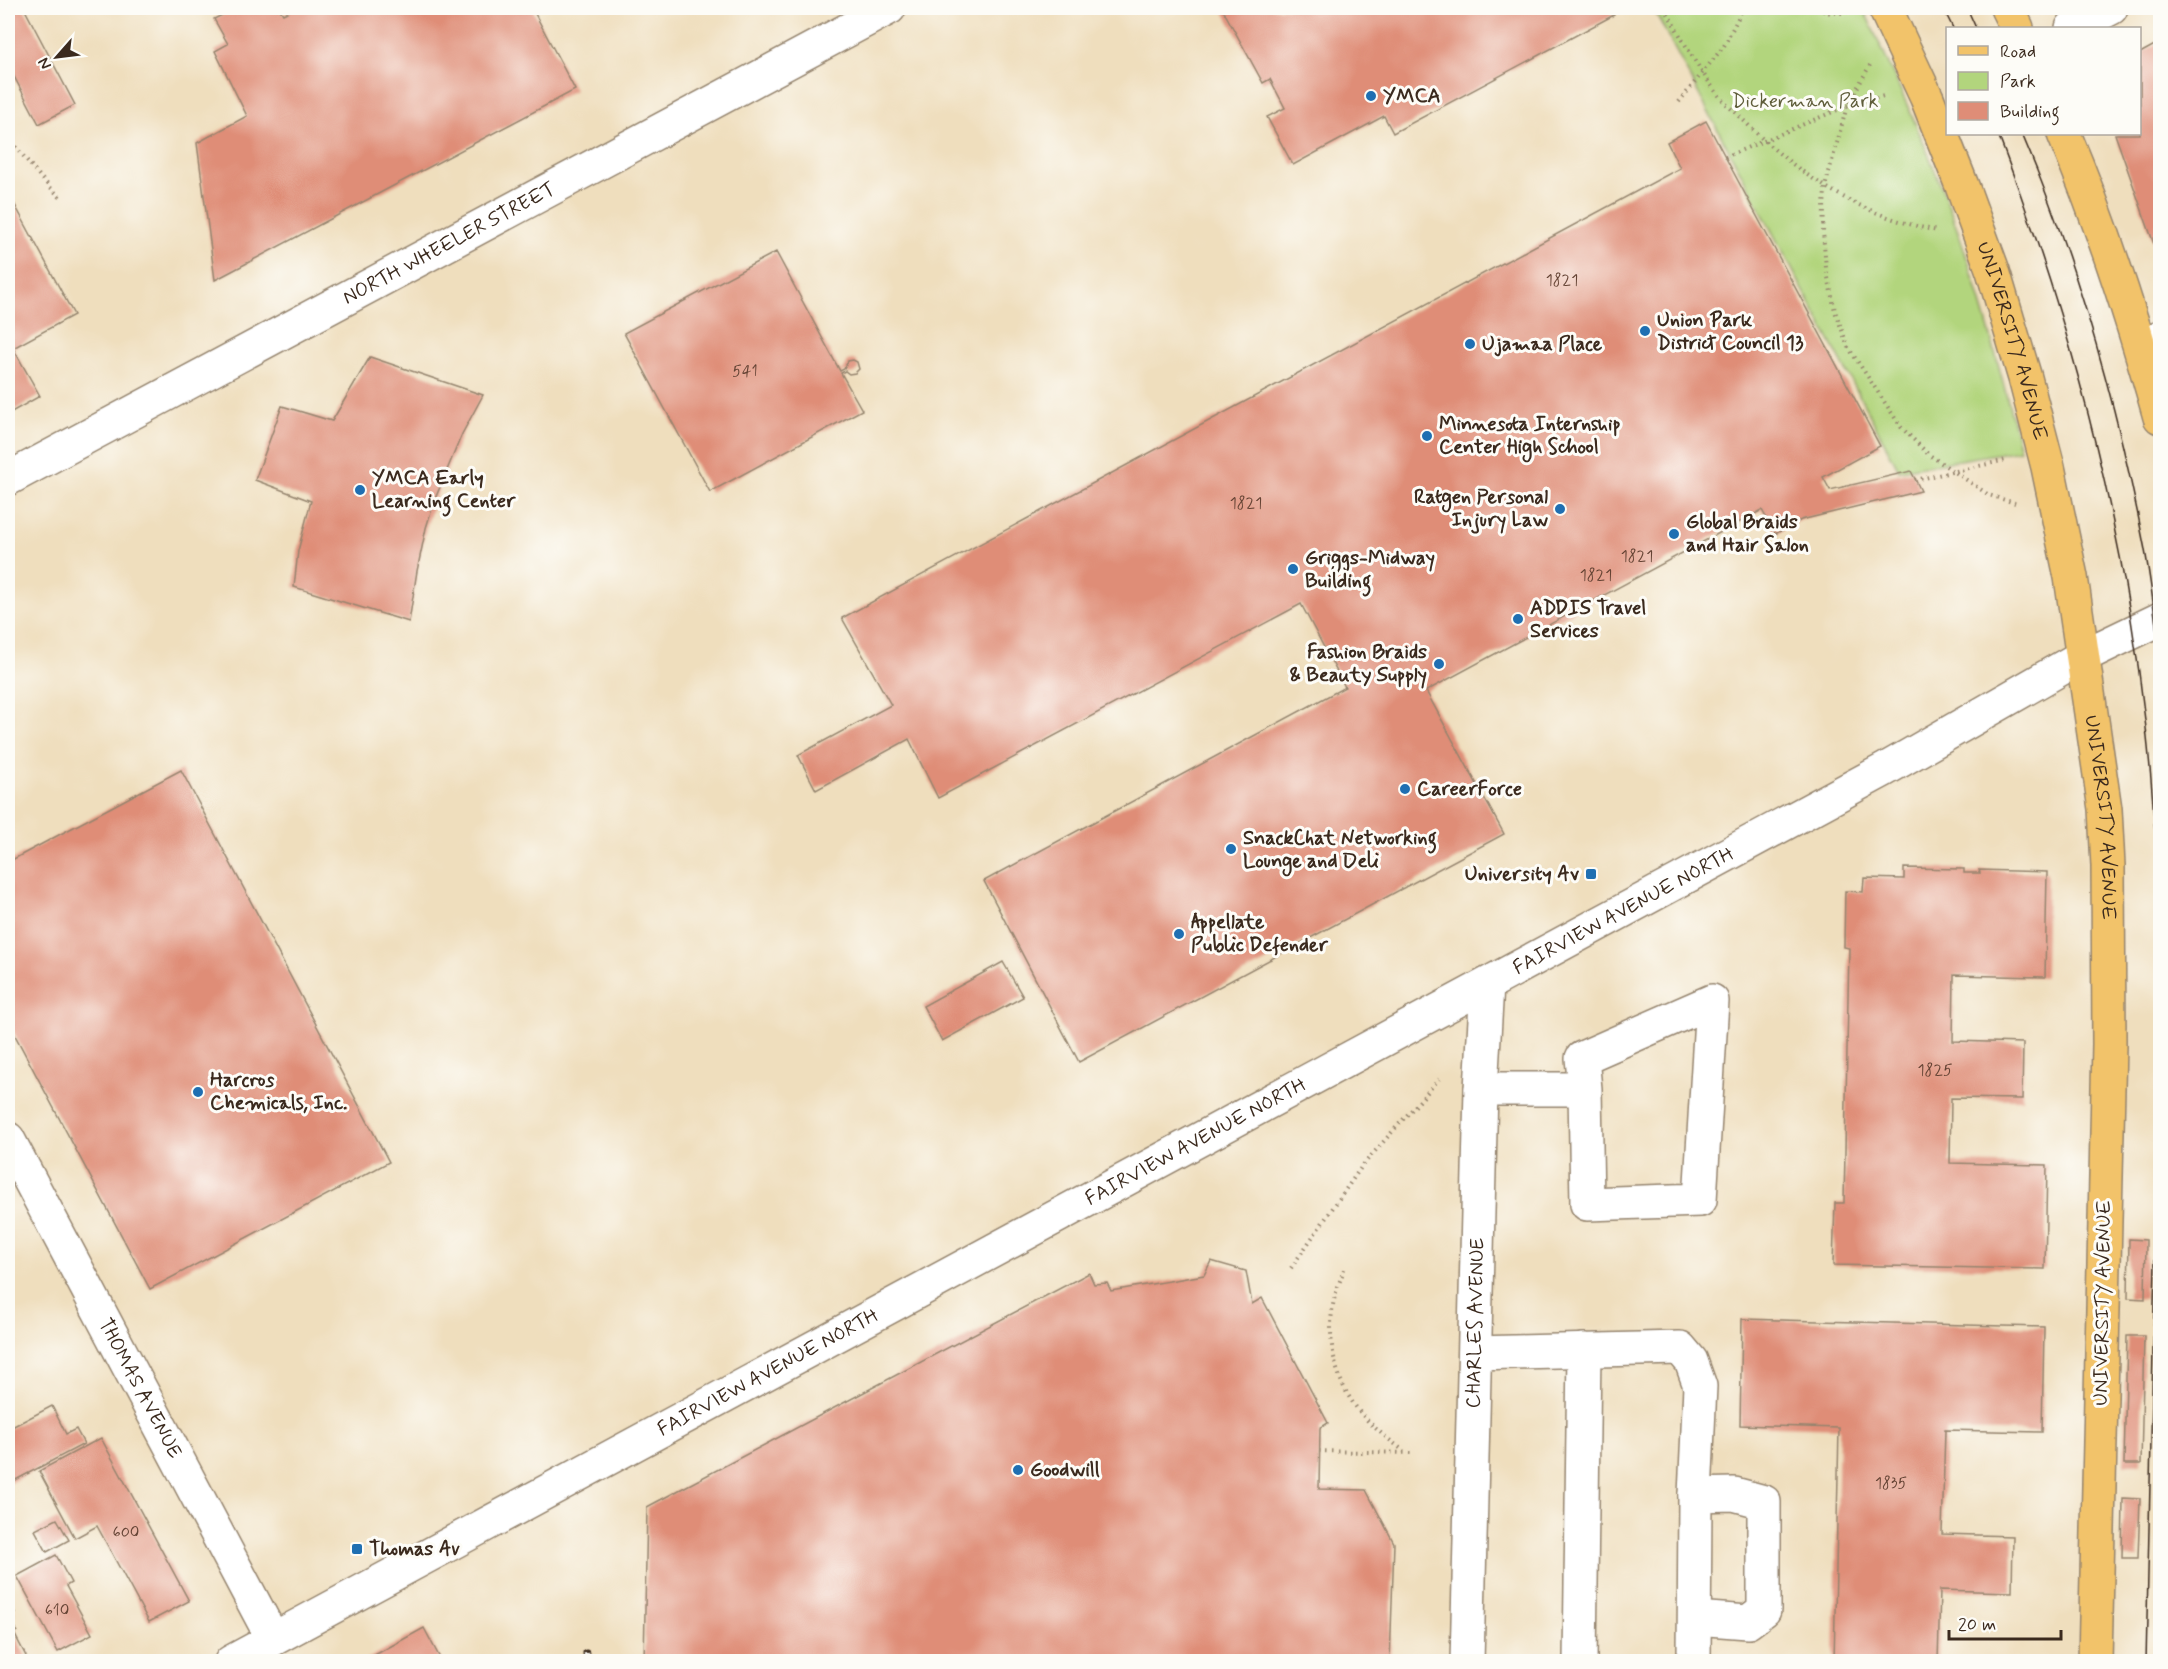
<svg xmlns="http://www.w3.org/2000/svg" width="2168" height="1669" viewBox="0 0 2168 1669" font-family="Mynerve,sans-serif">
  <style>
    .green { fill: #b2d57d; stroke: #76804e; stroke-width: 1.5 }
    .building { fill: #df8d77 }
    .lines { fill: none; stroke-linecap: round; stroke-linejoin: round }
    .minor-casing { stroke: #95846e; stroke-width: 36 }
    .major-casing { stroke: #95846e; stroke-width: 36 }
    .path { stroke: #95846e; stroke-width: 4; stroke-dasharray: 1.5 4.5; stroke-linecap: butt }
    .minor { stroke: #fff; stroke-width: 33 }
    .major { stroke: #f2c36a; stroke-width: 33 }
    .tram { stroke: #3b2a1e; stroke-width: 1.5 }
    .rail-casing { stroke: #3b2a1e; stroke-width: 7 }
    .rail { stroke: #fdfcf7; stroke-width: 4.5; stroke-dasharray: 14; stroke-linecap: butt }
    .poi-dot { fill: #1f6fb2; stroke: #fdfcf7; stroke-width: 2 }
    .labels { text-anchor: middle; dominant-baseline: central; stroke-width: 6; stroke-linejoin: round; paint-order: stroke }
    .number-label { font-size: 16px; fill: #644334 }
    .poi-label { font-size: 20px; font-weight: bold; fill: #3b2a1e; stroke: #fdfcf7; text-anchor: start }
    .park-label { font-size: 20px; fill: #5f5d3a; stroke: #fdfcf7 }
    .street-label { font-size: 20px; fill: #3b2a1e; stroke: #fdfcf7 }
  </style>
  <rect width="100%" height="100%" fill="#fdfcf7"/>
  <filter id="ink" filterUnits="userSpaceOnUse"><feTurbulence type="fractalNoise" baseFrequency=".0167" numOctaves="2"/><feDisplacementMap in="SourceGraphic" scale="12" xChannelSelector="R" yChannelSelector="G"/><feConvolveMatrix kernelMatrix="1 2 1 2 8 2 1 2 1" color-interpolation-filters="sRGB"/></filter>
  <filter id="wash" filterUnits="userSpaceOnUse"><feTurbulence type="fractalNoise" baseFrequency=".008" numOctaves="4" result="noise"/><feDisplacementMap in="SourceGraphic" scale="24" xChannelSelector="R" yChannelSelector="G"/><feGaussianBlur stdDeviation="1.35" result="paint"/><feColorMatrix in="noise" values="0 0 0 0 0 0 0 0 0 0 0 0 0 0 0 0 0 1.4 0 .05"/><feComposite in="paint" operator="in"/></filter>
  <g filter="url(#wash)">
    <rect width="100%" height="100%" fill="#efdebd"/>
    <!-- green -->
    <path class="green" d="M 1653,8 L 1863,8 C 1900,88 1937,168 1965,252 C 1987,317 2004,384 2020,450 L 1899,470 Z"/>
    <g id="blocks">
      <!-- building -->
      <g class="building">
        <path d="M 8,8 L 24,8 L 75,105 L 39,124 L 8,65 Z"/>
        <path d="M 236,8 L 279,8 L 283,14 L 295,8 L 532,8 L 575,90 L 215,280 L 197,143 L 247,116 L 215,51 L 228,44 L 214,19 Z"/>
        <path d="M 1222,8 L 1609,8 L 1614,15 L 1393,133 L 1384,116 L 1293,165 L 1267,117 L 1285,108 L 1270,79 L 1263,83 Z"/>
        <path d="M 2160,42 L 2160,261 L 2115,134 L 2140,134 L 2140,53 Z"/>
        <path d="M 1706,121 L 1880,446 L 1823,477 L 1830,490 L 1911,471 L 1921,491 L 1801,520 L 1775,534 L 1762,510 L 1426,691 L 1504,834 L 1079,1062 L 984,881 L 1345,687 L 1301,604 L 938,798 L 909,739 L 816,790 L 798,755 L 891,705 L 842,618 L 1680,168 L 1667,142 Z"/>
        <path d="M 8,192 L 74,315 L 13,348 L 40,396 L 8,414 Z"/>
        <path d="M 776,252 L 840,371 L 844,369 L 848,361 L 853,360 L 857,362 L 859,369 L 855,373 L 849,374 L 845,371 L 841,373 L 862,410 L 710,492 L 624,333 Z"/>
        <path d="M 370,357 L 483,395 L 462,434 L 435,499 L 426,528 L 417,571 L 409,622 L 294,587 L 298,551 L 311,501 L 255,480 L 282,406 L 332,421 Z"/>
        <path d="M 181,770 L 389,1162 L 150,1289 L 8,1022 L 8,862 Z"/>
        <path d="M 1904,868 L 1964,869 L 1964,873 L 1980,873 L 1979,870 L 2047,872 L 2045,977 L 1954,975 L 1953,1041 L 2023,1043 L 2022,1099 L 1951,1098 L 1950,1163 L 2047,1165 L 2045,1269 L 1833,1265 L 1835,1203 L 1844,1203 L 1849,948 L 1844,947 L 1845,891 L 1863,892 L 1864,878 L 1904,879 Z"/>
        <path d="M 1003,962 L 1023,997 L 942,1041 L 923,1006 Z"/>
        <path d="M 2129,1239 L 2146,1240 L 2145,1299 L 2128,1298 Z"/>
        <path d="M 1211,1261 L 1246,1271 L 1252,1304 L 1262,1298 L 1328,1423 L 1320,1428 L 1319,1489 L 1366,1490 L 1394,1543 L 1390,1662 L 644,1662 L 647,1507 L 1089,1273 L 1094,1284 L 1107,1283 L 1111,1291 L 1204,1275 Z"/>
        <path d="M 1742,1319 L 2044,1327 L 2042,1432 L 1945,1430 L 1942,1534 L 2013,1536 L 2012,1592 L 1940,1590 L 1938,1662 L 1834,1662 L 1839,1428 L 1740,1425 Z"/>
        <path d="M 2127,1336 L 2144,1336 L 2141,1464 L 2124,1464 Z"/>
        <path d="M 52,1406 L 66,1434 L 76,1429 L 84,1444 L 8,1484 L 8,1429 Z"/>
        <path d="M 101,1438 L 189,1601 L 149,1622 L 97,1526 L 75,1538 L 39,1471 Z"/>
        <path d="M 2123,1498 L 2140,1499 L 2138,1558 L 2122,1558 Z"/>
        <path d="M 57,1519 L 69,1540 L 47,1552 L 35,1530 Z"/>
        <path d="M 56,1555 L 71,1583 L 66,1586 L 92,1634 L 58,1652 L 17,1576 Z"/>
        <path d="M 8,1598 L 15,1613 L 9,1616 L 17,1631 L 14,1633 L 29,1662 L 8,1662 Z"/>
        <path d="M 424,1628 L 442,1662 L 362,1662 Z"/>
      </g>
    </g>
  </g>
  <g filter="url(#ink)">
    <use href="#blocks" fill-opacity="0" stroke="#95846e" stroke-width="1.5"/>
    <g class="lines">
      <defs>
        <g id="minor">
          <path d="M 2072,28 L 2111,8"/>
          <path d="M 2141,347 L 2160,337"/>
          <path id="s1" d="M 8,479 L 889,8"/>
          <path d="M 1481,1089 L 1585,1089 L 1587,1204 L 1700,1200 L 1712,1001 L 1582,1058 L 1585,1089"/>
          <path id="s2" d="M 8,1139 L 273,1639"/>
          <path d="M 1475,1353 L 1680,1348 L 1691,1361 L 1700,1386 L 1695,1495 L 1694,1662"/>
          <path d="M 1695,1618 L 1748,1622 L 1764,1610 L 1764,1502 L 1734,1494 L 1695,1495"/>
          <path id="s3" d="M 231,1662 L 1884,770 L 2081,657 L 2160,619"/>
          <path id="s4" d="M 1467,1662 L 1481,1089 L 1487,985"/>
          <path d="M 1580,1662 L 1584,1350"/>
        </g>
        <g id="major">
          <path id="s5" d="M 1885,8 L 1927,98 L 1962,186 L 1993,271 L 2025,378 L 2048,467 L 2071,577 L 2105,809 L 2108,866 L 2109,1044 L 2095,1662"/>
          <path d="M 2007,8 L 2017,28"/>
          <path d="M 2064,134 C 2103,226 2133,320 2160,417"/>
        </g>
      </defs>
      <!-- minor casing -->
      <use href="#minor" class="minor-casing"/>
      <!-- major casing -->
      <use href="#major" class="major-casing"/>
      <!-- path -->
      <g class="path">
        <path d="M 1665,8 C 1681,38 1699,70 1720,97 C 1728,107 1740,116 1749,126 C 1803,179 1863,216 1938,231"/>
        <path d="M 1811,8 L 1831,13 L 1845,13"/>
        <path d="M 1870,65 L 1847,106 L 1825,187 L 1823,232 L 1826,268 L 1835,311 L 1848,347 L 1901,427 L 1928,454 L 1989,495 L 2015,503"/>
        <path d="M 1679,102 L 1724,46 L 1743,8"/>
        <path d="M 8,137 L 42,179 L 60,197"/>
        <path d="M 1725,157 L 1847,106 L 1884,96"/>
        <path d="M 1915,480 L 2006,460"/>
        <path d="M 1291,1268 L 1362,1166 L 1439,1079"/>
        <path d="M 1344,1269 C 1341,1279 1336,1290 1334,1300 C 1326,1336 1334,1378 1356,1407 C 1369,1425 1387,1438 1404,1451"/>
        <path d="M 1319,1451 L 1411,1453"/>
      </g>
      <!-- minor -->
      <use href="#minor" class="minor"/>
      <!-- major -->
      <use href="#major" class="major"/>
      <!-- tram -->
      <g class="tram">
        <path d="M 1943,8 L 1953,28"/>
        <path d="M 1967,8 L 1976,28"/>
        <path d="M 1998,134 C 2072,325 2123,524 2146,728 C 2154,800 2158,873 2160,946 C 2162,1036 2158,1127 2156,1218 C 2153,1366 2150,1514 2146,1662"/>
        <path d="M 2022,134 C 2077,263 2116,402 2143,540 C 2151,578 2155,618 2160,657"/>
      </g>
      <defs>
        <path id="rail" d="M 586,1653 L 587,1662"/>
      </defs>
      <!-- rail casing -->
      <use href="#rail" class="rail-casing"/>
      <!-- rail -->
      <use href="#rail" class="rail"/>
    </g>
  </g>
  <!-- markers -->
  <g class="poi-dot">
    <circle cx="1371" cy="96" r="6"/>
    <circle cx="1645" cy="331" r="6"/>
    <circle cx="1470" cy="344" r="6"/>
    <circle cx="1427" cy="436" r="6"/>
    <circle cx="360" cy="490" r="6"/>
    <circle cx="1560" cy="509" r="6"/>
    <circle cx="1674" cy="534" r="6"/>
    <circle cx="1293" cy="569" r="6"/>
    <circle cx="1518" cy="619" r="6"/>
    <circle cx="1439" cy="664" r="6"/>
    <circle cx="1405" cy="789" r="6"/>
    <circle cx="1231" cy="849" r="6"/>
    <rect x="1585" y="868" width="12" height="12" rx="3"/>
    <circle cx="1179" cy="934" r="6"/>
    <circle cx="198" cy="1092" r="6"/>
    <circle cx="1018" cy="1470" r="6"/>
    <rect x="351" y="1543" width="12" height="12" rx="3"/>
  </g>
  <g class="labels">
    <!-- number labels -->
    <g class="number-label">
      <text x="1562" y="280">1821</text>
      <text x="745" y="371">541</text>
      <text x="1246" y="503">1821</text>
      <text x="1637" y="556">1821</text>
      <text x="1596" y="575">1821</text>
      <text x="1935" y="1070">1825</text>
      <text x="1891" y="1483">1835</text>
      <text x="126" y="1532">600</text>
      <text x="57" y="1610">610</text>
    </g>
    <!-- poi labels -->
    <g class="poi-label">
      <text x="1383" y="96">YMCA</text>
      <text x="1657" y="320">Union Park<tspan x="1657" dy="23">District Council 13</tspan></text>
      <text x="1482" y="344">Ujamaa Place</text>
      <text x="1439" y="424">Minnesota Internship<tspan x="1439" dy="23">Center High School</tspan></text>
      <text x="372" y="478">YMCA Early<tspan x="372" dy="23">Learning Center</tspan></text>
      <text x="1548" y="497" text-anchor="end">Ratgen Personal<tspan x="1548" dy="23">Injury Law</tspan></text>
      <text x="1686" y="522">Global Braids<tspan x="1686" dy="23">and Hair Salon</tspan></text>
      <text x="1305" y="558">Griggs-Midway<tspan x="1305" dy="23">Building</tspan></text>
      <text x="1530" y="608">ADDIS Travel<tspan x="1530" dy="23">Services</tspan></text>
      <text x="1427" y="652" text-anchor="end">Fashion Braids<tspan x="1427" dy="23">&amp; Beauty Supply</tspan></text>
      <text x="1417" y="789">CareerForce</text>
      <text x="1243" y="838">SnackChat Networking<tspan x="1243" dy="23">Lounge and Deli</tspan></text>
      <text x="1579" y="874" text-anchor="end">University Av</text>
      <text x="1191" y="922">Appellate<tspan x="1191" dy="23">Public Defender</tspan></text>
      <text x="210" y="1080">Harcros<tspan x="210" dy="23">Chemicals, Inc.</tspan></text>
      <text x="1030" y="1470">Goodwill</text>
      <text x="369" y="1549">Thomas Av</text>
    </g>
    <!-- park labels -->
    <g class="park-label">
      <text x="1805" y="101">Dickerman Park</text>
    </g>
    <!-- street labels -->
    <g class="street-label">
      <text stroke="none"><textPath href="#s1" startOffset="500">NORTH WHEELER STREET</textPath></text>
      <text stroke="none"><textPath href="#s5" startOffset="357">UNIVERSITY AVENUE</textPath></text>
      <text stroke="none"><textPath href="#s5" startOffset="843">UNIVERSITY AVENUE</textPath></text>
      <text stroke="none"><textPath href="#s3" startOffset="1582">FAIRVIEW AVENUE NORTH</textPath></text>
      <text stroke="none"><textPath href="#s3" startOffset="1096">FAIRVIEW AVENUE NORTH</textPath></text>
      <text transform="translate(2103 1303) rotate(-89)">UNIVERSITY AVENUE</text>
      <text stroke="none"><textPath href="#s4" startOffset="339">CHARLES AVENUE</textPath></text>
      <text stroke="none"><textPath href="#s3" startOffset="610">FAIRVIEW AVENUE NORTH</textPath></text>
      <text stroke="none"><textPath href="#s2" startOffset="282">THOMAS AVENUE</textPath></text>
    </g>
  </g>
  <!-- margin -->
  <rect width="2168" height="1669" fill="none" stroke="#fdfcf7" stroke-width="30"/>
  <!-- legend -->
  <rect x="1946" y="27" width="195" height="108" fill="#fdfcf7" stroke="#afa8a0" stroke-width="1.5"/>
  <rect x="1958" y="46" width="30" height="9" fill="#f2c36a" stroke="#afa8a0" stroke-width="1.5"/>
  <text x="2000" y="57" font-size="18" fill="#3b2a1e">Road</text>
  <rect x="1958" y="72" width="30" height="18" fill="#b2d57d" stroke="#afa8a0" stroke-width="1.5"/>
  <text x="2000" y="87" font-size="18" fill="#3b2a1e">Park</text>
  <rect x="1958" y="102" width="30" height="18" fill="#df8d77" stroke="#afa8a0" stroke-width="1.5"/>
  <text x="2000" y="117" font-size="18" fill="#3b2a1e">Building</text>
  <!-- north arrow -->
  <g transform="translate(57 57) rotate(242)" stroke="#fdfcf7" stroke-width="4.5" paint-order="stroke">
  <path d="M0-4.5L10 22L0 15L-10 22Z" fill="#3b2a1e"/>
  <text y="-9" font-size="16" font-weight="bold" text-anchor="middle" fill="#3b2a1e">N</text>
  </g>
  <!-- scale -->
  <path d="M1949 1630v9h112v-9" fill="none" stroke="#3b2a1e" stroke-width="3"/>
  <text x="1958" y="1630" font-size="18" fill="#3b2a1e" stroke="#fdfcf7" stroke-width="4.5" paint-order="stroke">20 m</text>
</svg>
